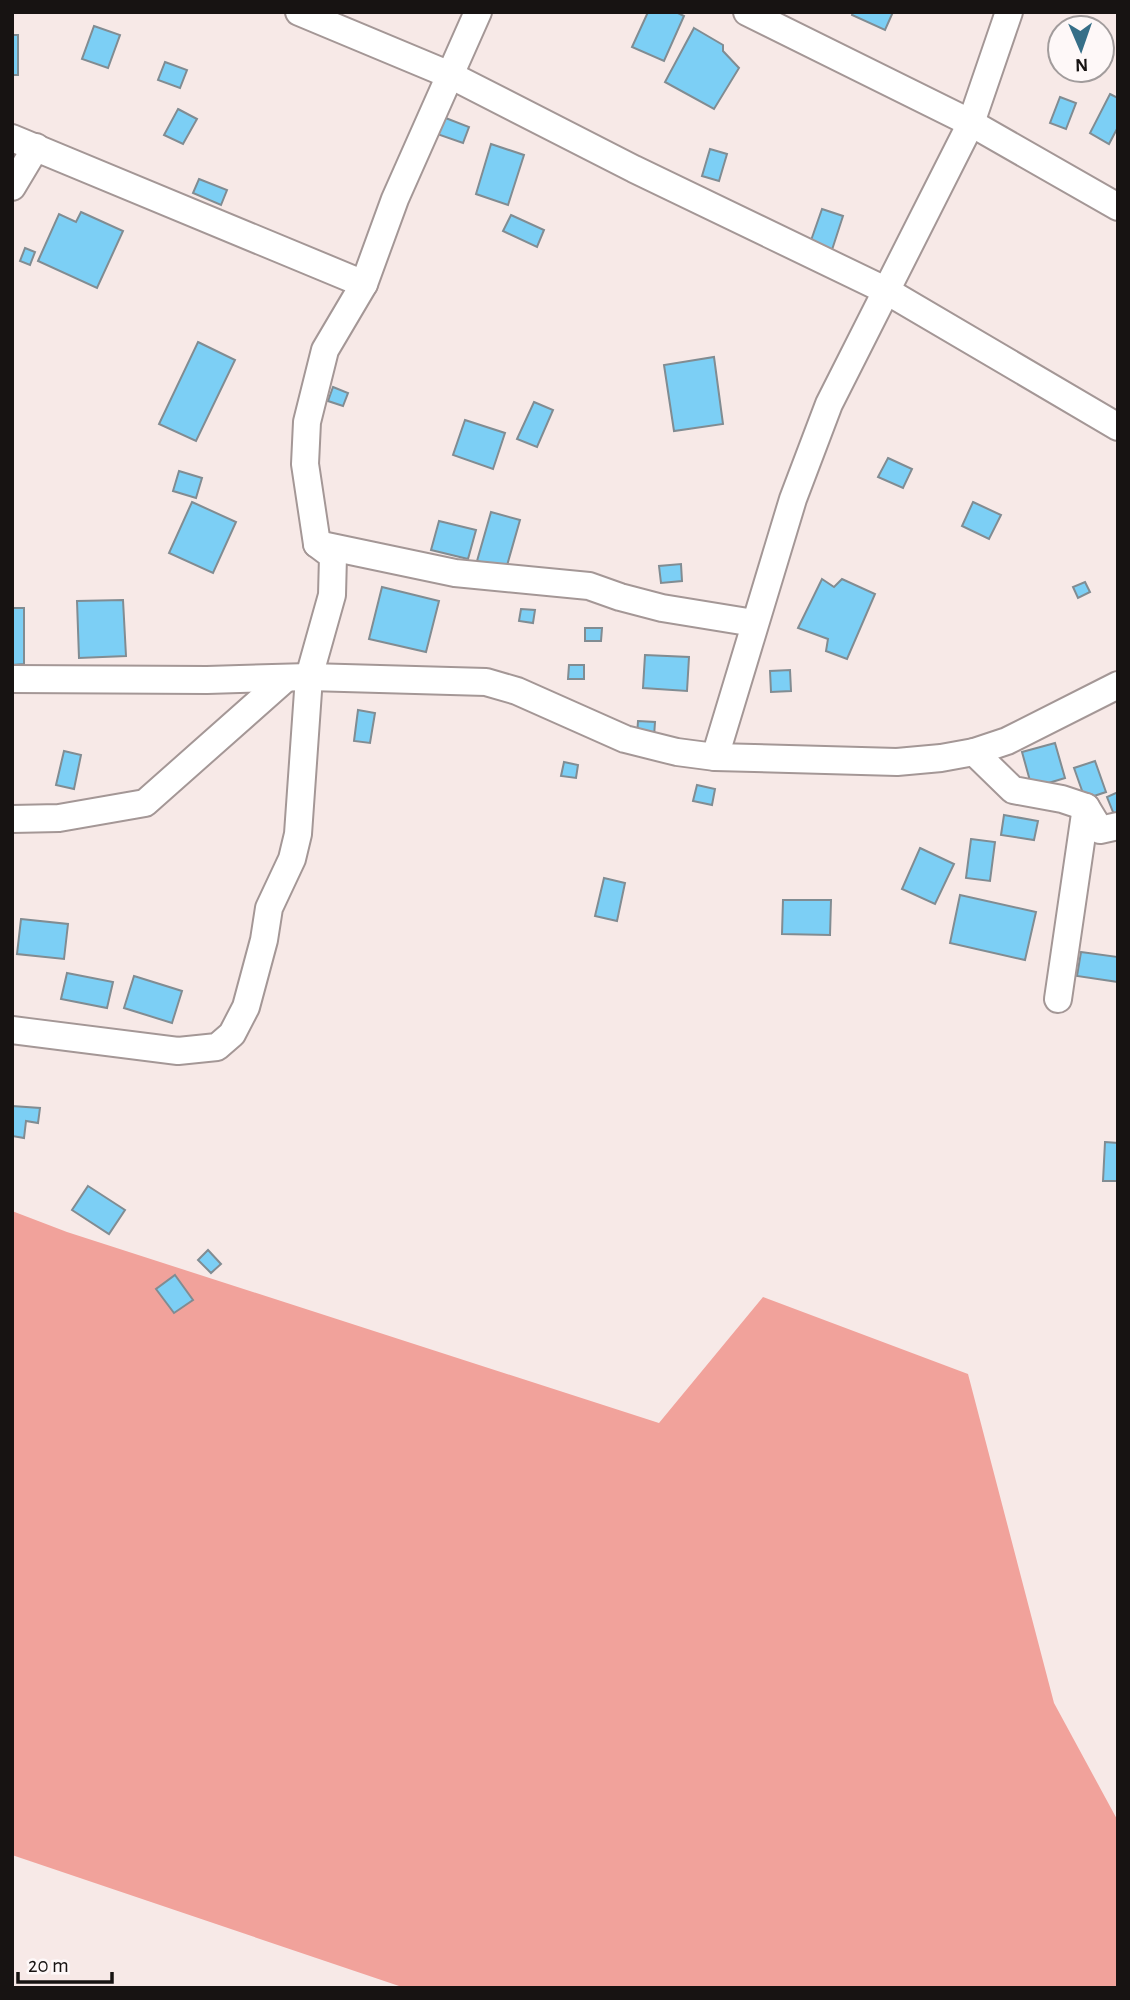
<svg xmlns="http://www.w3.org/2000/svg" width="1130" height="2000" viewBox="0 0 1130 2000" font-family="'Alegreya Sans',sans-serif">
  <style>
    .green { fill: #f1a29b }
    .building { fill: #7ccff5; stroke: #818c92; stroke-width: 2 }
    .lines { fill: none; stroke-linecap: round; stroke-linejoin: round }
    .street-casing { stroke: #a49796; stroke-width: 30 }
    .street { stroke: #fff; stroke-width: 26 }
  </style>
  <rect width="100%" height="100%" fill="#f7e9e7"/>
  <!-- green -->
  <path class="green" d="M 12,1211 L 67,1232 L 659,1423 L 763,1297 L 968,1374 L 1054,1703 L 1118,1821 L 1118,1988 L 405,1988 L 12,1855 Z"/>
  <!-- building -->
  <g class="building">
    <path d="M 648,12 L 676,12 L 684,16 L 664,61 L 632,47 Z"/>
    <path d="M 853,12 L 893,12 L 885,30 L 852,15 Z"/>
    <path d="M 94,26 L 120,35 L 108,68 L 82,59 Z"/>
    <path d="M 694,28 L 723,45 L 723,51 L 739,68 L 714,109 L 665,82 Z"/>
    <rect x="12" y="35" width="6" height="40"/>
    <path d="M 165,62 L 187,70 L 180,88 L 158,80 Z"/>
    <path d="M 1110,94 L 1118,98 L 1118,127 L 1109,144 L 1090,133 Z"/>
    <path d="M 1060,97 L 1076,103 L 1066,129 L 1050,123 Z"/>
    <path d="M 178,109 L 197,119 L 183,144 L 164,135 Z"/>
    <path d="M 443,117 L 469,127 L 463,143 L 437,134 Z"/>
    <path d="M 491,144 L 524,155 L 508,205 L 476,194 Z"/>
    <path d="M 710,149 L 727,154 L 719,181 L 702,176 Z"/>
    <path d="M 199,179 L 227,190 L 221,205 L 193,193 Z"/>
    <path d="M 822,209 L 843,216 L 830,256 L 808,249 Z"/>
    <path d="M 81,212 L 123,231 L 97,288 L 38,261 L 59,214 L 76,222 Z"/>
    <path d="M 511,215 L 544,230 L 537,247 L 503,231 Z"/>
    <path d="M 25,248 L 35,252 L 30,265 L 20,261 Z"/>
    <path d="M 198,342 L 235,360 L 196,441 L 159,424 Z"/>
    <path d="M 714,357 L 723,424 L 674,431 L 664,365 Z"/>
    <path d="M 333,387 L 348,393 L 343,406 L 328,401 Z"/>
    <path d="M 534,402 L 553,410 L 537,447 L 517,439 Z"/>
    <path d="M 465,420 L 505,433 L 493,469 L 453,455 Z"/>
    <path d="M 888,458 L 912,469 L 903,488 L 878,477 Z"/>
    <path d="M 179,471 L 202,478 L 196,498 L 173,491 Z"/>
    <path d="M 192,502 L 236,522 L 213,573 L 169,553 Z"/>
    <path d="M 973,502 L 1001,515 L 989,539 L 962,526 Z"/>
    <path d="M 491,512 L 520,520 L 506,569 L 477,561 Z"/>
    <path d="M 439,521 L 476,530 L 468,559 L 431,550 Z"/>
    <path d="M 681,564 L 682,581 L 661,583 L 659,566 Z"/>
    <path d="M 822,579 L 834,587 L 842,579 L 875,594 L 847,659 L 826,651 L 828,639 L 798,628 Z"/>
    <path d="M 1085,582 L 1090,592 L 1078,598 L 1073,587 Z"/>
    <path d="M 382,587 L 439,601 L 426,652 L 369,639 Z"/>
    <path d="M 123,600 L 126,656 L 79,658 L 77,601 Z"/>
    <path d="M 12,608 L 24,608 L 24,664 L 12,665 Z"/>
    <path d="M 521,609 L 535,610 L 533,623 L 519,621 Z"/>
    <path d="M 585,628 L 602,628 L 601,641 L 585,641 Z"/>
    <path d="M 645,655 L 689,657 L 687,691 L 643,688 Z"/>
    <path d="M 569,665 L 584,665 L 584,679 L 568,679 Z"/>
    <path d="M 790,670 L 791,691 L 771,692 L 770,671 Z"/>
    <path d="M 358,710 L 375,713 L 370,743 L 354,741 Z"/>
    <path d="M 638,721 L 655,722 L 654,737 L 637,736 Z"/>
    <path d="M 1055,743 L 1065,778 L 1032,788 L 1022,752 Z"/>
    <path d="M 64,751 L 81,755 L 74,789 L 56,785 Z"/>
    <path d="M 1095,761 L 1106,792 L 1085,799 L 1074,768 Z"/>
    <path d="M 564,762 L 578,765 L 576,778 L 561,776 Z"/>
    <path d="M 697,785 L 715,789 L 712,805 L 693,801 Z"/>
    <path d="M 1118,792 L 1118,822 L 1117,822 L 1107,797 Z"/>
    <path d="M 1004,815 L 1038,821 L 1034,840 L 1001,835 Z"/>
    <path d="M 971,839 L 995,842 L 990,881 L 966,878 Z"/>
    <path d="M 920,848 L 954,864 L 935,904 L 902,889 Z"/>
    <path d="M 604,878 L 625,883 L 617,921 L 595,916 Z"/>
    <path d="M 960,895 L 1036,912 L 1025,960 L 950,943 Z"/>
    <path d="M 783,900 L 831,900 L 830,935 L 782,934 Z"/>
    <path d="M 21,919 L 68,924 L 64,959 L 17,954 Z"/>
    <path d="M 1081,952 L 1118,957 L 1118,982 L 1077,976 Z"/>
    <path d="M 67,973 L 113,982 L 107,1008 L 61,999 Z"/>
    <path d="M 134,976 L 182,991 L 172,1023 L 124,1008 Z"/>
    <path d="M 12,1106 L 40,1108 L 38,1123 L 26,1121 L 24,1138 L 12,1136 Z"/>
    <path d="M 1105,1142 L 1118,1143 L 1118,1181 L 1103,1181 Z"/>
    <path d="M 88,1186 L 125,1210 L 109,1234 L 72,1210 Z"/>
    <path d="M 208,1250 L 221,1264 L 211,1273 L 198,1260 Z"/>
    <path d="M 175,1275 L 193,1300 L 174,1313 L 156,1289 Z"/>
  </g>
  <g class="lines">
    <defs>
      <g id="street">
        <path d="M 299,12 L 450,75 L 634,169 L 885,290 L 1118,427"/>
        <path d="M 747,12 L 971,123 L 1118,207"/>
        <path d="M 12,138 L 364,284"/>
        <path d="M 12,187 L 36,147"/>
        <path d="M 317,544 L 455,573 L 589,586 L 620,597 L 662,608 L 754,623"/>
        <path d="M 12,679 L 207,680 L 309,677 L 486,682 L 517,691 L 625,739 L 677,752 L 715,757 L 897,762 L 941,758 L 974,752 L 1007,741 L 1118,685"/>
        <path d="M 974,752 L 1013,790 L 1062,799 L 1086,807 L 1100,830 L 1118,826"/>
        <path d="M 715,757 L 793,499 L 829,404 L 971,123 L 1009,12"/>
        <path d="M 12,819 L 59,818 L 145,803 L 286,678"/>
        <path d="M 1058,999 L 1086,807"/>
        <path d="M 12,1030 L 178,1051 L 217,1047 L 232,1034 L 246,1007 L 264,940 L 269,908 L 292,859 L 298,834 L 309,677 L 332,595 L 333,556 L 317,544 L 305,464 L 307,422 L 325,350 L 364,284 L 395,199 L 478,12"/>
      </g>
    </defs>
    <!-- street casing -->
    <use href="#street" class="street-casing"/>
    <!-- street -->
    <use href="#street" class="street"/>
  </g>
  <!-- border -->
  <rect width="1130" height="2000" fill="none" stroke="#171312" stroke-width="28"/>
  <!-- north arrow -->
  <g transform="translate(1081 49) rotate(178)"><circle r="33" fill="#fef8f8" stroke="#a29c9c" stroke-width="2"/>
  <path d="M0-5L12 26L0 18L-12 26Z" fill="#366f88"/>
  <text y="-10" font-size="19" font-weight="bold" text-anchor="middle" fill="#171312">N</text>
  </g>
  <!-- scale -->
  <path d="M18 1972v10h94v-10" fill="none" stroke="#171312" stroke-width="3.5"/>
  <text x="28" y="1972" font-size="21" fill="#171312" stroke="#fef8f8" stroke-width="5" paint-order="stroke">20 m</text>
</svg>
